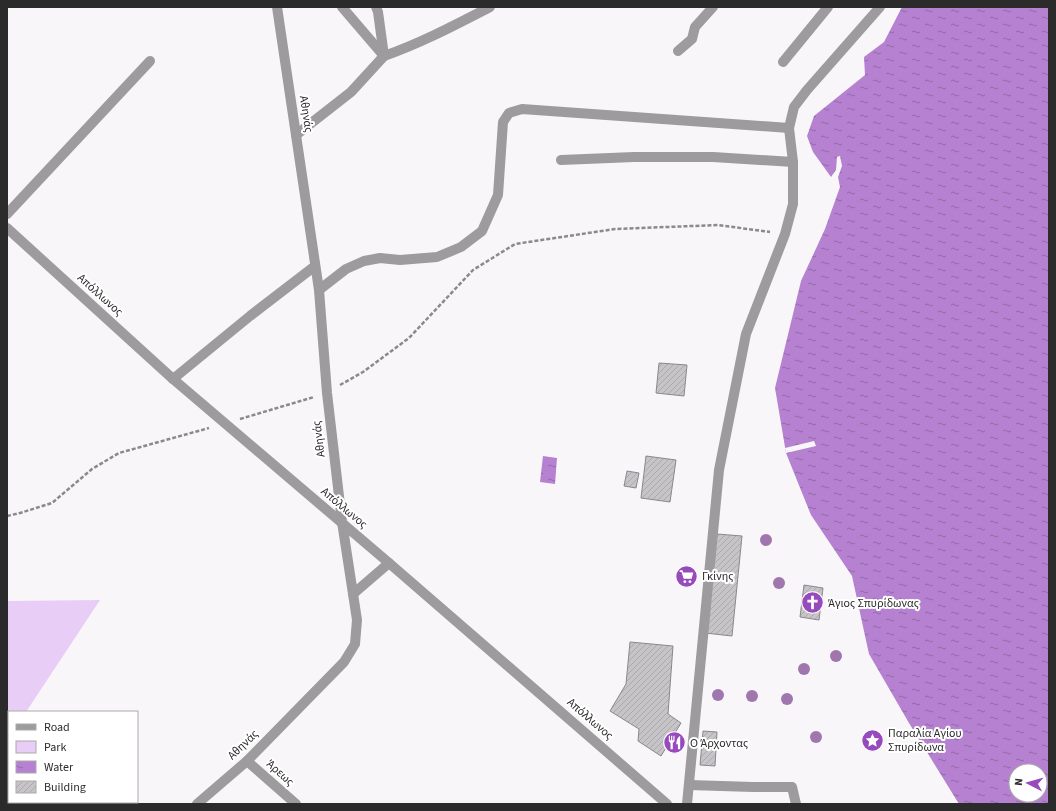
<svg xmlns="http://www.w3.org/2000/svg" width="1056" height="811" viewBox="0 0 1056 811" font-family="'Source Sans 3',sans-serif">
  <style>
    .green { fill: #e8cdf7 }
    .water { fill: url(#water-ripples); fill-rule: evenodd }
    .pier { fill: #f9f6fa }
    .building { fill: url(#building-hatch); stroke: #8a888c }
    .lines { fill: none; stroke-linecap: round; stroke-linejoin: round }
    .path { stroke: #8b898b; stroke-width: 2.5; stroke-dasharray: 4 2; stroke-linecap: butt }
    .minor { stroke: #9d9b9d; stroke-width: 10 }
    .tree { fill: #9f77ae }
    .labels { text-anchor: middle; dominant-baseline: central; stroke-width: 4; stroke-linejoin: round; paint-order: stroke }
    .street-label { font-size: 12px; fill: #2c2b2c; stroke: #fff }
    .poi-label { font-size: 12px; fill: #2c2b2c; stroke: #fff; text-anchor: start }
  </style>
  <defs>
    <pattern id="water-ripples" width="26" height="14" patternUnits="userSpaceOnUse"><rect width="26" height="14" fill="#b581d0"/><path d="M2 4q2-2 4 0t4 0M15 11q2-2 4 0t4 0" fill="none" stroke="#936aa9"/></pattern>
    <pattern id="building-hatch" width="6" height="6" patternUnits="userSpaceOnUse"><rect width="6" height="6" fill="#c7c4c8"/><path d="M-1 1l2-2M0 6l6-6M5 7l2-2" fill="none" stroke="#aba9ac"/></pattern>
  </defs>
  <rect width="100%" height="100%" fill="#f9f6fa"/>
  <!-- green -->
  <path class="green" d="M 100,600 L 26,712 L 9,712 L 9,737 L 7,740 L 7,601 Z"/>
  <!-- water -->
  <g class="water">
    <path d="M 902,7 L 1049,7 L 1049,804 L 959,804 L 909,723 L 869,654 L 852,576 L 811,515 L 786,453 L 775,388 L 801,281 L 825,229 L 840,187 L 838,177 L 842,166 L 840,156 L 837,157 L 836,170 L 831,177 L 813,152 L 807,136 L 814,116 L 865,75 L 864,57 L 884,42 ZM 1016,771 L 1040,771 L 1040,795 L 1016,795 Z"/>
    <path d="M 543,456 L 557,458 L 555,484 L 540,482 Z"/>
  </g>
  <!-- pier -->
  <path class="pier" d="M 814,441 L 816,446 L 786,453 L 785,448 Z"/>
  <!-- building -->
  <g class="building">
    <path d="M 659,363 L 687,365 L 684,396 L 656,393 Z"/>
    <path d="M 646,456 L 676,460 L 670,502 L 641,498 Z"/>
    <path d="M 627,471 L 639,473 L 636,488 L 624,486 Z"/>
    <path d="M 717,534 L 742,536 L 732,636 L 705,633 Z"/>
    <path d="M 804,585 L 823,588 L 819,620 L 800,617 Z"/>
    <path d="M 630,642 L 673,646 L 668,714 L 681,723 L 661,756 L 638,741 L 639,729 L 610,711 L 626,684 Z"/>
    <path d="M 703,731 L 717,732 L 715,766 L 700,765 Z"/>
  </g>
  <g class="lines">
    <!-- path -->
    <g class="path">
      <path d="M 340,385 L 363,372 L 409,338 L 473,270 L 515,244 L 615,229 L 718,225 L 770,232"/>
      <path d="M 240,419 L 314,397"/>
      <path d="M 7,516 L 20,513 L 52,503 L 92,469 L 119,453 L 209,428"/>
    </g>
    <!-- minor -->
    <g class="minor">
      <path d="M 342,7 L 384,56 C 421,43 455,25 490,7"/>
      <path d="M 678,51 L 692,39 L 695,27 L 713,7"/>
      <path d="M 783,62 L 828,7"/>
      <path d="M 296,135 L 351,92 L 384,56 L 378,12 L 376,7"/>
      <path d="M 561,160 L 634,157 L 713,157 L 793,162"/>
      <path d="M 7,214 L 150,61"/>
      <path d="M 7,228 L 173,379 L 389,563 L 667,804"/>
      <path d="M 319,290 L 346,269 L 364,261 L 380,258 L 400,260 L 437,257 L 461,247 L 482,231 L 498,195 L 503,122 L 509,113 L 522,109 L 789,128"/>
      <path d="M 173,379 L 250,316 L 315,266"/>
      <path d="M 353,594 L 389,563"/>
      <path d="M 247,761 L 296,804"/>
      <path d="M 689,785 L 753,787 L 792,787 L 796,804"/>
      <path d="M 197,804 L 247,761 L 344,662 L 355,644 L 357,620 L 342,522 L 327,393 L 319,290 L 277,7"/>
      <path d="M 687,804 L 719,470 L 746,334 L 785,234 L 793,204 L 793,162 L 789,128 L 794,107 L 807,90 L 880,7"/>
    </g>
  </g>
  <!-- trees -->
  <g class="tree">
    <circle cx="766" cy="540" r="6"/>
    <circle cx="779" cy="583" r="6"/>
    <circle cx="836" cy="656" r="6"/>
    <circle cx="804" cy="669" r="6"/>
    <circle cx="718" cy="695" r="6"/>
    <circle cx="752" cy="696" r="6"/>
    <circle cx="787" cy="699" r="6"/>
    <circle cx="816" cy="737" r="6"/>
  </g>
  <!-- icons -->
  <defs>
    <symbol id="supermarket-disc" viewBox="-11 -11 22 22"><circle r="9.5" fill="#974abb" stroke="#fff"/><path d="M-6-5.5h2.5l.6 2H6L4.5 2H-2.5L-4.4-4H-6ZM-1.5 3.2a1.3 1.3 0 1 0 .1 0ZM3 3.2a1.3 1.3 0 1 0 .1 0Z" fill="#fff"/></symbol>
    <symbol id="church-disc" viewBox="-11 -11 22 22"><circle r="9.5" fill="#974abb" stroke="#fff"/><path d="M-1.2-6h2.4v3.5h3.3v2.4h-3.3V6h-2.4V-.1h-3.3v-2.4h3.3Z" fill="#fff"/></symbol>
    <symbol id="sight-disc" viewBox="-11 -11 22 22"><circle r="9.5" fill="#974abb" stroke="#fff"/><path d="M0-6L1.8-2.2L6-1.7L2.9 1.2L3.7 5.4L0 3.3L-3.7 5.4L-2.9 1.2L-6-1.7L-1.8-2.2Z" fill="#fff"/></symbol>
    <symbol id="restaurant-disc" viewBox="-11 -11 22 22"><circle r="9.5" fill="#974abb" stroke="#fff"/><path d="M-5-6h1v4h1v-4h1v4h1v-4h1v5L-1.5 .5V6h-2V.5L-5-1ZM5-6V6H3V1.5H1.5Q1.5-4 5-6Z" fill="#fff"/></symbol>
  </defs>
  <g fill-rule="evenodd">
    <use href="#supermarket-disc" x="674" y="564" width="25" height="25"/>
    <use href="#church-disc" x="800" y="590" width="25" height="25"/>
    <use href="#sight-disc" x="860" y="728" width="25" height="25"/>
    <use href="#restaurant-disc" x="662" y="730" width="25" height="25"/>
  </g>
  <g class="labels">
    <!-- street labels -->
    <g class="street-label">
      <text transform="translate(306 114) rotate(81)">Αθηνάς</text>
      <text transform="translate(100 295) rotate(42)">Απόλλωνος</text>
      <text transform="translate(319 439) rotate(-97)">Αθηνάς</text>
      <text transform="translate(344 508) rotate(40)">Απόλλωνος</text>
      <text transform="translate(590 719) rotate(41)">Απόλλωνος</text>
      <text transform="translate(243 745) rotate(-44)">Αθηνάς</text>
      <text transform="translate(280 773) rotate(42)">Άρεως</text>
    </g>
    <!-- poi labels -->
    <g class="poi-label">
      <text x="702" y="576">Γκίνης</text>
      <text x="828" y="603">Άγιος Σπυρίδωνας</text>
      <text x="888" y="733">Παραλία Αγίου<tspan x="888" dy="14">Σπυρίδωνα</tspan></text>
      <text x="690" y="743">Ο Άρχοντας</text>
    </g>
  </g>
  <!-- border -->
  <rect width="1056" height="811" fill="none" stroke="#2c2b2c" stroke-width="16"/>
  <!-- legend -->
  <rect x="8" y="711" width="130" height="92" fill="#ffffff" stroke="#abaaab"/>
  <rect x="16" y="724" width="20" height="6" fill="#9d9b9d" stroke="#abaaab"/>
  <text x="44" y="731" font-size="12" fill="#2c2b2c">Road</text>
  <rect x="16" y="741" width="20" height="12" fill="#e8cdf7" stroke="#abaaab"/>
  <text x="44" y="751" font-size="12" fill="#2c2b2c">Park</text>
  <rect x="16" y="761" width="20" height="12" fill="url(#water-ripples)" stroke="#abaaab"/>
  <text x="44" y="771" font-size="12" fill="#2c2b2c">Water</text>
  <rect x="16" y="781" width="20" height="12" fill="url(#building-hatch)" stroke="#abaaab"/>
  <text x="44" y="791" font-size="12" fill="#2c2b2c">Building</text>
  <!-- north arrow -->
  <g transform="translate(1028 783) rotate(276)"><circle r="19" fill="#ffffff" stroke="#abaaab"/>
  <path d="M0-3L7 15L0 10L-7 15Z" fill="#974abb"/>
  <text y="-6" font-size="11" font-weight="bold" text-anchor="middle" fill="#2c2b2c">N</text>
  </g>
</svg>
